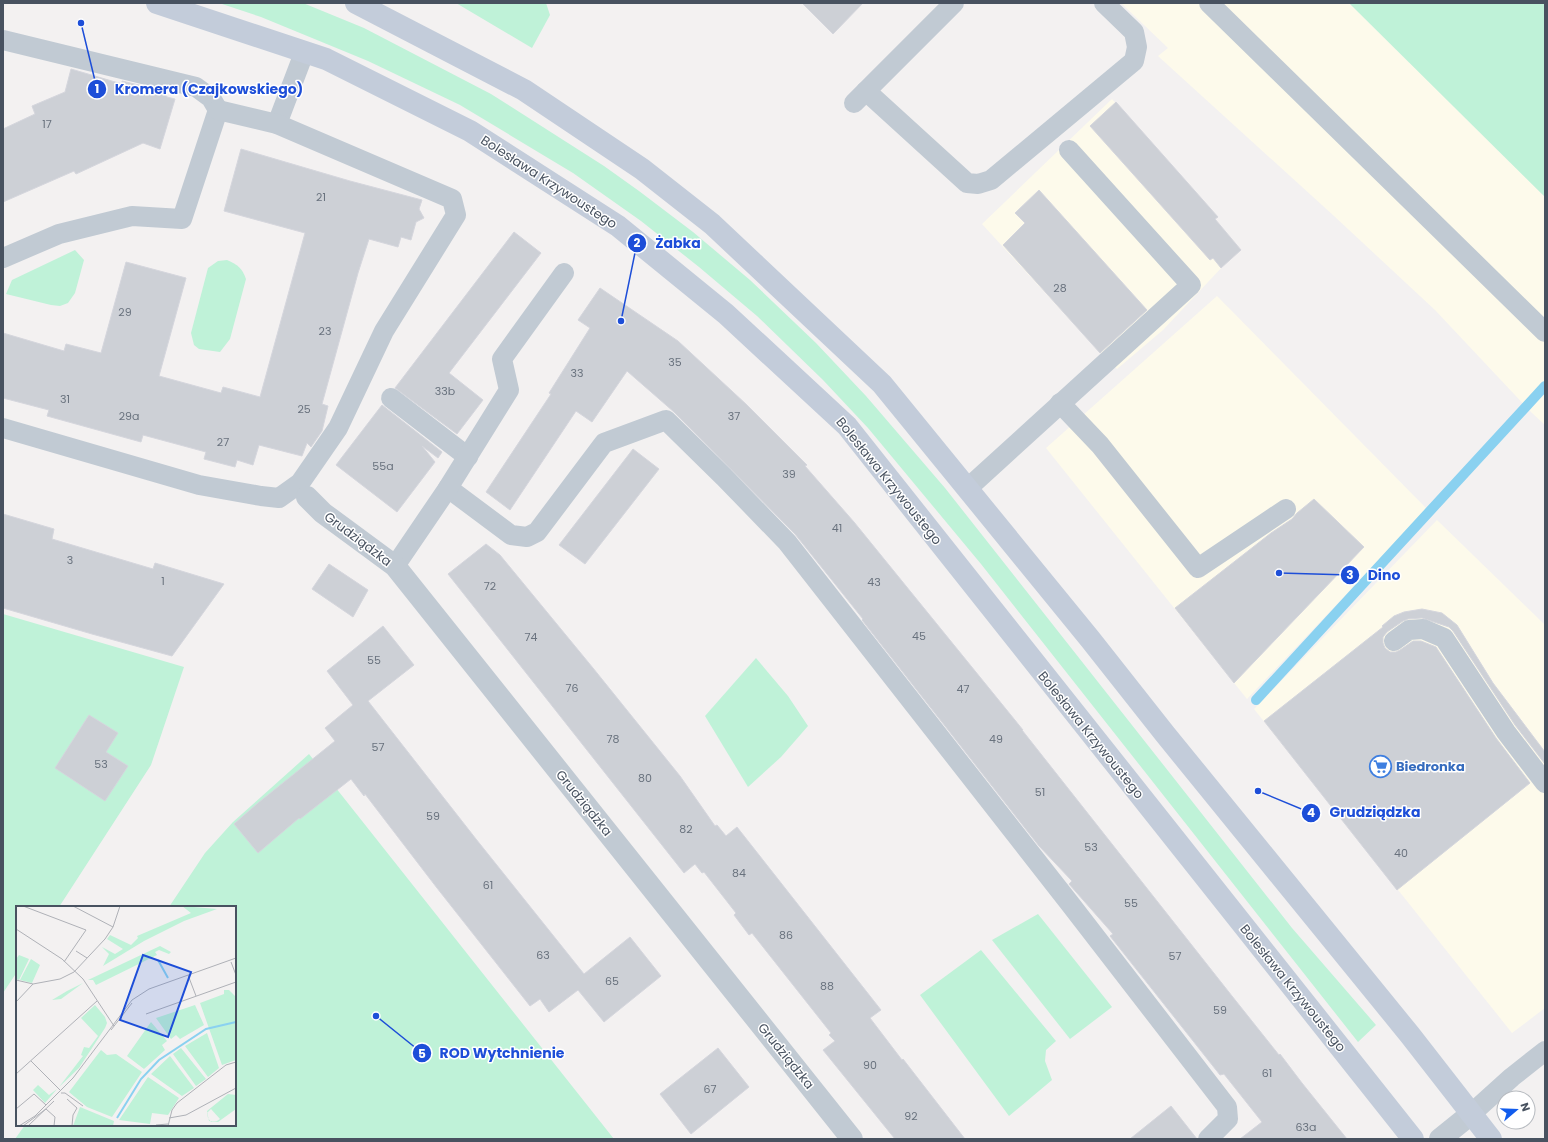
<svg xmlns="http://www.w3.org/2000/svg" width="1548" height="1142" viewBox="0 0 1548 1142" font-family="Poppins,sans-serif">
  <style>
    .commercial { fill: #fdfaeb }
    .green { fill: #bff2d8 }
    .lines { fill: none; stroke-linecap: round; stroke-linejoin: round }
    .stream { stroke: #8ad1f0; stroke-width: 10 }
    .building { fill: #cdd0d6; stroke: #d5d6dd }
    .service { stroke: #c1cad3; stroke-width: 20 }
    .minor { stroke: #c1cad3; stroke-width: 22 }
    .secondary { stroke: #c3ccda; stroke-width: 22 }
    .labels { text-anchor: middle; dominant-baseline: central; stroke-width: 3; stroke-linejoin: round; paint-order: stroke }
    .number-label { font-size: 11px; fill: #69727e }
    .street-label { font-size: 13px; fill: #485260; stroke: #fff }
    .shop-label { font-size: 13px; font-weight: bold; fill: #366cbe; stroke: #fff; text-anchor: start }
    .inset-river { fill: none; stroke: #8ad1f0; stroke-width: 2 }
    .inset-road { fill: none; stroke: #afb1b7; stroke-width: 1 }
    .view { fill: #1d4ed8; fill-opacity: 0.15; stroke: #1d4ed8; stroke-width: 2 }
    .inset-edge { fill: none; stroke: #485260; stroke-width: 2 }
    .leader { fill: none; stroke: #1d4ed8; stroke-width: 1.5 }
    .callout-dot { fill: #1d4ed8; stroke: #fff; stroke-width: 1.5 }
    .mark-label { font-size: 12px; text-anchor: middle; font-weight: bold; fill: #fff }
    .callout-label { font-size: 14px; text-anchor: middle; font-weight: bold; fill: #1d4ed8; stroke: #fff; stroke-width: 3; stroke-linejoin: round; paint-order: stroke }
  </style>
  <rect width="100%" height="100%" fill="#f3f1f1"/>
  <!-- commercial -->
  <g class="commercial">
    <path d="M 1121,3 L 1349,3 L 1545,197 L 1545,425 L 1532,413 L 1435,310 L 1334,216 L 1158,56 L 1168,48 Z"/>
    <path d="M 1112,99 L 1218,217 L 1215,219 L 1241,250 L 1224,265 L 1163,330 L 1117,369 L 1103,356 L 982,224 Z"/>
    <path d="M 1217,296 L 1427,509 L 1247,699 L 1046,448 Z"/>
    <path d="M 1437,520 L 1545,625 L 1545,1008 L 1512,1033 L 1254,709 Z"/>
  </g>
  <!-- green -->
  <g class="green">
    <path d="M 219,3 L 303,3 L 364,28 L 491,94 L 604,166 L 639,191 L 693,232 L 750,280 L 816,343 L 866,396 L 945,488 L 1292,928 L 1376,1025 L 1358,1042 L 981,564 L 868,428 L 823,380 L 757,316 L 699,267 L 641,221 L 573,173 L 460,105 L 368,61 L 261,17 Z"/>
    <path d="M 456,3 L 546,3 L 550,15 L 532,48 Z"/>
    <path d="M 1349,3 L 1545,3 L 1545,197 Z"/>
    <path d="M 75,250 L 84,260 L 75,293 L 68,303 L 60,306 L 51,305 L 6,294 L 12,280 Z"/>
    <path d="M 227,260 C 238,265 242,268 246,279 L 230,339 L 220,352 L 199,349 L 194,345 L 191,333 L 208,268 L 218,261 Z"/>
    <path d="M 3,614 L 184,667 L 151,765 L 59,907 L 17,907 L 17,972 L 3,993 Z"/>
    <path d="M 756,658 L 788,696 L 808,726 L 781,757 L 748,787 L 705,716 Z"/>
    <path d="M 309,754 L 614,1139 L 15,1139 L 25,1125 L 235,1125 L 235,907 L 169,907 L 205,853 L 233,822 Z"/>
    <path d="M 1038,914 L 1112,1007 L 1070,1039 L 992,940 Z"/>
    <path d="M 981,950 L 1056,1041 L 1046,1050 L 1045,1061 L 1052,1080 L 1009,1116 L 920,995 Z"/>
  </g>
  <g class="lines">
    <!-- stream -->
    <path class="stream" d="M 1256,700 L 1545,386"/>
  </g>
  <!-- building -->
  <g class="building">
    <path d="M 802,3 L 863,3 L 833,34 Z"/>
    <path d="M 71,69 L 122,84 L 122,81 L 164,91 L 167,97 L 175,99 L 160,149 L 143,143 L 76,174 L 74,171 L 3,202 L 3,129 L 35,114 L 32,106 L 65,92 Z"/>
    <path d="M 1116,102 L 1218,217 L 1215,219 L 1241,250 L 1221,268 L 1213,258 L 1210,260 L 1090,126 Z"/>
    <path d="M 241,149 L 350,181 L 422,200 L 419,209 L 424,218 L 416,222 L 411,240 L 401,237 L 398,247 L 369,239 L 358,273 L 322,404 L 328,406 L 322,431 L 311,447 L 307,443 L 302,456 L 259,445 L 253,465 L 237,460 L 235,467 L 204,459 L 206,452 L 143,435 L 141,442 L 47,416 L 49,410 L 3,398 L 3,333 L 64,351 L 66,344 L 101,353 L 126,262 L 186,278 L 159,376 L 221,393 L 223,387 L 260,397 L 305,233 L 224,211 Z"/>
    <path d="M 1039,190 L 1147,310 L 1100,353 L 1003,245 L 1025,223 L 1015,213 Z"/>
    <path d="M 514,232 L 541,253 L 449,373 L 483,400 L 457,434 L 395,388 Z"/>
    <path d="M 600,288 L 678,341 L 747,405 L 807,465 L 805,466 L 854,522 L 1023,730 L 1022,730 L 1232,996 L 1279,1055 L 1280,1054 L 1302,1083 L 1347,1139 L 1240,1139 L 1262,1122 L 1224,1074 L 1220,1075 L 1110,936 L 1113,934 L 1069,884 L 1072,881 L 1039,846 L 862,620 L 863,619 L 795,534 L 674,412 L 627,371 L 592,422 L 576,411 L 510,510 L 486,492 L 551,394 L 549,393 L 590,328 L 578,320 Z"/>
    <path d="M 382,405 L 442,452 L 438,458 L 422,446 L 435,462 L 397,512 L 336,465 Z"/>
    <path d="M 633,449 L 659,469 L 585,564 L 559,545 Z"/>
    <path d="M 1314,499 L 1364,547 L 1234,683 L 1175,608 L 1271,533 L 1292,519 L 1297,513 Z"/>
    <path d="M 3,514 L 54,529 L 52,539 L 153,569 L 155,563 L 224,584 L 172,656 L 92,634 L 3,608 Z"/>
    <path d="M 486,544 L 500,555 L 593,668 L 680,776 L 715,826 L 717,825 L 726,836 L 737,827 L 881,1010 L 870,1018 L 902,1060 L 903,1059 L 965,1139 L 895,1139 L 823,1050 L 835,1041 L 829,1035 L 831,1033 L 752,933 L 749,935 L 734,915 L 736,913 L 704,872 L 702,873 L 695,864 L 684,873 L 448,574 Z"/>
    <path d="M 329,564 L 368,590 L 353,617 L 312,589 Z"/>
    <path d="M 1422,609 L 1442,613 L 1457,625 L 1493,683 L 1545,752 L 1545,764 L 1515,725 L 1453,631 L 1449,627 L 1422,618 L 1408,619 L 1403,621 L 1387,632 L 1383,637 L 1383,643 L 1385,648 L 1390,652 L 1396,652 L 1400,650 L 1413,641 L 1421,641 L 1436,647 L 1496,738 L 1530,783 L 1397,890 L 1264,721 L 1383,627 L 1382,626 L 1394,616 L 1404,612 Z"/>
    <path d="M 383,626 L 414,665 L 368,701 L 476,839 L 584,974 L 630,937 L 661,976 L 604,1022 L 578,990 L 549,1012 L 540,999 L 530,1006 L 437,888 L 365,794 L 364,796 L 351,779 L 300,819 L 299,818 L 258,853 L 234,824 L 258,803 L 335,741 L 325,728 L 353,705 L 327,671 Z"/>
    <path d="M 89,715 L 118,733 L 106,752 L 128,766 L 105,801 L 55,768 Z"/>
    <path d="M 718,1048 L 749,1087 L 691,1134 L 660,1094 Z"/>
    <path d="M 1171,1106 L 1197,1139 L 1130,1139 Z"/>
  </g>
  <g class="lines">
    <!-- service -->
    <g class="service">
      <path d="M 1209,3 L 1545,332"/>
      <path d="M 3,40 L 196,87 L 211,98 L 218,110 L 182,219 L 132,216 L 59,234 L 3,258"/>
      <path d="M 866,91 L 967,183 L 978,184 L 991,180 L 1134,61 L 1137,47 L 1134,32 L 1104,3"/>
      <path d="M 854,103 L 954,3"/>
      <path d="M 277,124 L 304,53"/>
      <path d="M 391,398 L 468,457"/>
      <path d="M 1060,403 L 1100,445 L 1198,568 L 1286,509"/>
      <path d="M 3,428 L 199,485 L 261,496 L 279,498 L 300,483 L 338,428 L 384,331 L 456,215 L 452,199 L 277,124 L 218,110"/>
      <path d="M 448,488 L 511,535 L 527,537 L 537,532 L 604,443 L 666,420 L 724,477 L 787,542 L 1071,905 L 1227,1107 L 1228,1119 L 1208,1139"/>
      <path d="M 968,488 L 1191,285 L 1069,150"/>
      <path d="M 395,566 L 448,488 L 509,390 L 502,359 L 564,273"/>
      <path d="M 1394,641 L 1409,630 L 1423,629 L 1444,638 L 1506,732 L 1545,783"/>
      <path d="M 1471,1114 L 1512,1077 L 1545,1051"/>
    </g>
    <!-- minor -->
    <g class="minor">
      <path d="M 307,497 L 323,513 L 395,566 L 852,1139"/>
      <path d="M 1440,1139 L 1471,1114"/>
    </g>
    <!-- secondary -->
    <g class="secondary">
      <path d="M 157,3 L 326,59 L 470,131 L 618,226 L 726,314 L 847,426 L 1413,1139"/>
      <path d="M 356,3 L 524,90 L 642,169 L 712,224 L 882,384 L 1090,639 L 1165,734 L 1410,1035 L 1491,1139"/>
    </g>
  </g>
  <!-- icons -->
  <defs>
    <symbol id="supermarket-ring" viewBox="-11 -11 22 22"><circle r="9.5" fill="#fff" stroke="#3f7fe0" stroke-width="1.5"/><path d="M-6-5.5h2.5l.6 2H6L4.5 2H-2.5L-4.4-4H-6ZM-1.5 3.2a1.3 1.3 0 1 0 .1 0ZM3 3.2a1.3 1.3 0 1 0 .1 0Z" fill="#3f7fe0"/></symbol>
  </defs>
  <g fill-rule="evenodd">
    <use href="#supermarket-ring" x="1368" y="754" width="25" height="25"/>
  </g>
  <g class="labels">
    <!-- number labels -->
    <g class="number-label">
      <text x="47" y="124">17</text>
      <text x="321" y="197">21</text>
      <text x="1060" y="288">28</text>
      <text x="125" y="312">29</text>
      <text x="325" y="331">23</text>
      <text x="675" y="362">35</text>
      <text x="577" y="373">33</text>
      <text x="445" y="391">33b</text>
      <text x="65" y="399">31</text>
      <text x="304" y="409">25</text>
      <text x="129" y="416">29a</text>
      <text x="734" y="416">37</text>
      <text x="223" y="442">27</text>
      <text x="383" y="466">55a</text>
      <text x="789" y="474">39</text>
      <text x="837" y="528">41</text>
      <text x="70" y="560">3</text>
      <text x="163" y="581">1</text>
      <text x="874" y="582">43</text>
      <text x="490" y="586">72</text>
      <text x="919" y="636">45</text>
      <text x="531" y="637">74</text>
      <text x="374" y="660">55</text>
      <text x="572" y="688">76</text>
      <text x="963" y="689">47</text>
      <text x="613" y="739">78</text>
      <text x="996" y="739">49</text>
      <text x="378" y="747">57</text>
      <text x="101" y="764">53</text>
      <text x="645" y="778">80</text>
      <text x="1040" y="792">51</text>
      <text x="433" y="816">59</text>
      <text x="686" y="829">82</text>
      <text x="1091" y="847">53</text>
      <text x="1401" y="853">40</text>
      <text x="739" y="873">84</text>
      <text x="488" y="885">61</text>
      <text x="1131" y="903">55</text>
      <text x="786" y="935">86</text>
      <text x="543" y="955">63</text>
      <text x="1175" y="956">57</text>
      <text x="612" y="981">65</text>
      <text x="827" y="986">88</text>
      <text x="1220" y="1010">59</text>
      <text x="870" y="1065">90</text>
      <text x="1267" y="1073">61</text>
      <text x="710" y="1089">67</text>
      <text x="911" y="1116">92</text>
      <text x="1306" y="1127">63a</text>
    </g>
    <!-- street labels -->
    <g class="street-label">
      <text transform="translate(549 182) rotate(33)">Bolesława Krzywoustego</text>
      <text transform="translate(889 481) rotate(51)">Bolesława Krzywoustego</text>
      <text transform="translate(358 539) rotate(37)">Grudziądzka</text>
      <text transform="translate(1091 735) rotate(51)">Bolesława Krzywoustego</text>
      <text transform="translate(584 803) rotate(51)">Grudziądzka</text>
      <text transform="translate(1293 988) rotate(51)">Bolesława Krzywoustego</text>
      <text transform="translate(786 1056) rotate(51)">Grudziądzka</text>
    </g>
    <!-- shop labels -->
    <g class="shop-label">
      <text x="1396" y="766">Biedronka</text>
    </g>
  </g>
  <!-- overview -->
  <g transform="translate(16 906)">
    <rect width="220" height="220" fill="#f3f1f1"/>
    <path d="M 166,0 L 201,3 L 168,15 L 128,35 L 87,60 L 93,48 L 86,41 L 99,48 L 107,43 L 91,33 L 94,29 L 115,39 L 122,32 L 121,30 L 175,7 ZM 144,40 L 155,46 L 153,48 L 143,44 L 139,46 L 141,49 L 80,79 L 77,74 L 72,74 ZM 3,49 L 13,53 L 3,74 L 0,73 L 0,53 ZM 15,53 L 24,59 L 16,77 L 4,74 ZM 67,77 L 45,93 L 36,94 L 51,85 ZM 208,84 L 213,84 L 220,91 L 220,154 L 206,159 L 184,97 L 208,88 ZM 79,99 L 89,111 L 91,117 L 89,122 L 63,162 L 43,181 L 67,150 L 65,149 L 68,141 L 73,142 L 82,130 L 65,112 ZM 179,99 L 188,119 L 164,133 L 160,129 L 155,133 L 140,112 ZM 135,116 L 151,135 L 146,139 L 149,144 L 128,163 L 111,150 ZM 191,127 L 203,162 L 192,171 L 169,140 ZM 165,142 L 190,173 L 180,180 L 157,148 ZM 85,144 L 91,149 L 100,148 L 126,166 L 96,211 L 71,201 L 53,186 ZM 154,150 L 178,182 L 166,190 L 135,168 ZM 132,171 L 163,192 L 152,209 L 136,207 L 134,218 L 103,214 ZM 22,179 L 33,189 L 41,183 L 29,197 L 17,184 ZM 212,188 L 220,189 L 220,203 L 202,216 L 193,215 L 191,205 ZM 195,203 L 204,213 L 201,215 L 195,216 L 192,212 L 191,207 ZM 64,201 L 98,215 L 97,220 L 57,220 Z" fill="#bff2d8" fill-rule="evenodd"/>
    <path class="inset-river" d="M 142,54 L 152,72M 101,212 L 125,173 L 143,154 L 190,123 L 220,116"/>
    <path class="inset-road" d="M 7,0 L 70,24 L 48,56M 57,0 L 97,21M 0,23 L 46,53 L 67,73 L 98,120M 60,45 L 71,52M 215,56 L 220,69M 172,69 L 180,90M 0,74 L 17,78 L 44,73 L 58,66 L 89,33 L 97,21 L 104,0M 0,96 L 17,78M 130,108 L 220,76M 95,124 L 116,97M 15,155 L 45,185M 0,168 L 81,95M 45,187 L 49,187 L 67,200M 51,193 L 61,202 L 57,209 L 56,220M 0,203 L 18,188 L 30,199M 153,212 L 170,209 L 220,182M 140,219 L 152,218M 3,220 L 19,210 L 57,172 L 116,94 L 133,83 L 220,52M 7,220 L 30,203 L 39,211 L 38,220M 12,220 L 38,195M 152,220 L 156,204 L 161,197 L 210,159 L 220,156"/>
    <path class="view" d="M 127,49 L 175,66 L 152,131 L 104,114 Z"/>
    <rect width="220" height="220" class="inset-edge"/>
  </g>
  <!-- callouts -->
  <path class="leader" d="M81 23L97 89M621 321L637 243M1279 573L1350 575M1258 791L1311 813M376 1016L422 1053"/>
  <g class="callout-dot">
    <circle cx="81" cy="23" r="4"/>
    <circle cx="621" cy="321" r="4"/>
    <circle cx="1279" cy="573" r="4"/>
    <circle cx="1258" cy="791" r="4"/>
    <circle cx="376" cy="1016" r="4"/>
    <circle cx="97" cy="89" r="10"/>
    <circle cx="637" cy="243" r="10"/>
    <circle cx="1350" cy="575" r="10"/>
    <circle cx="1311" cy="813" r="10"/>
    <circle cx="422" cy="1053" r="10"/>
  </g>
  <g class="mark-label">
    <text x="97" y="93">1</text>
    <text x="637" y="247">2</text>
    <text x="1350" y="579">3</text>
    <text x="1311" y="817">4</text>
    <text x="422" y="1058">5</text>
  </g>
  <g class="callout-label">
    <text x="209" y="94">Kromera (Czajkowskiego)</text>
    <text x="678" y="248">Żabka</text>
    <text x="1384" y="580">Dino</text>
    <text x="1375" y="817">Grudziądzka</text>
    <text x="502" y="1058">ROD Wytchnienie</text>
  </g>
  <!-- border -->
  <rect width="1548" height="1142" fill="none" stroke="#485260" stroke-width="8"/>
  <!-- north arrow -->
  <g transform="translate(1516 1110) rotate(71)"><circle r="19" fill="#ffffff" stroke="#b6babf"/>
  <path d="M0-3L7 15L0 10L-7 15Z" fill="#115ced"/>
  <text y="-6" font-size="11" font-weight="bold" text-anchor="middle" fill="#485260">N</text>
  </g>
</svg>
